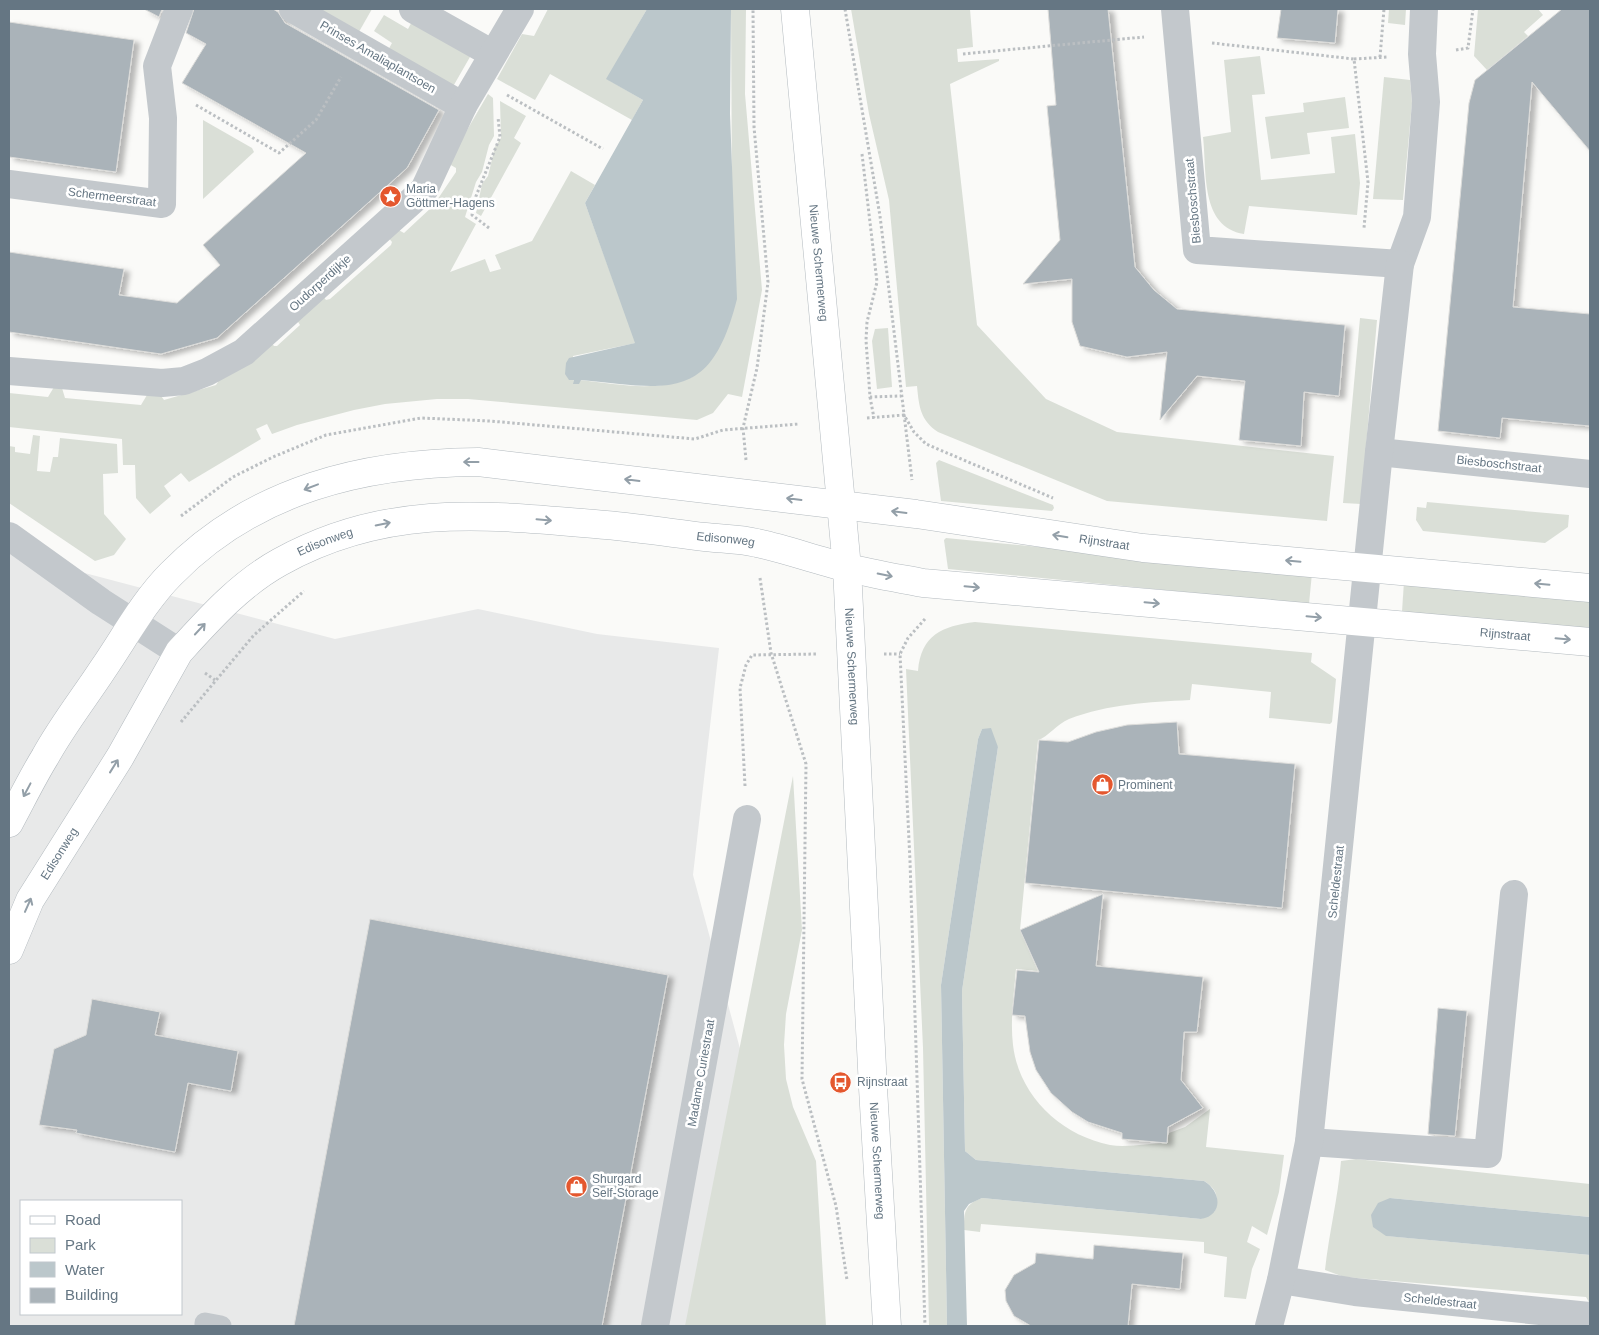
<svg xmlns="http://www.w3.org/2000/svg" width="1599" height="1335" viewBox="0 0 1599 1335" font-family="Arial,sans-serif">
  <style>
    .built { fill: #e8e9e9; fill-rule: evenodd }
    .green { fill: #dadfd7 }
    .water { fill: #bbc7cb }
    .building { fill: #aab3b9; stroke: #dcdcda; filter: url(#shadow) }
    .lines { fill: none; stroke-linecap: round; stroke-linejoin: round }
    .secondary-casing { stroke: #b3babf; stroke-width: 29 }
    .path { stroke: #bbbfc2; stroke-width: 3; stroke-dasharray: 2.5 2.5; stroke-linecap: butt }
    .lane { stroke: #c3c8cc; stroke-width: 21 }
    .street { stroke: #c3c8cc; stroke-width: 28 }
    .secondary { stroke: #fff; stroke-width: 28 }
    .oneway { stroke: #939fa8 }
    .labels { text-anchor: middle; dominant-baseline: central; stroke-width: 5; stroke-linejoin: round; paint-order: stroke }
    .street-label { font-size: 12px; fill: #657683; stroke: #fff }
    .poi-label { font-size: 12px; fill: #657683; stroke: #fff; text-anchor: start }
  </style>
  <defs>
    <filter id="shadow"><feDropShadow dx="5.5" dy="3" stdDeviation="2.5" flood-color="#0004"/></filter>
  </defs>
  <rect width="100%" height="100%" fill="#fafaf8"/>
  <!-- built -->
  <path class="built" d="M 9,553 L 335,639 L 478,609 L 597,634 L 719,648 L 693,875 L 815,1326 L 9,1326 ZM 21,1201 L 181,1201 L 181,1314 L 21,1314 Z"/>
  <!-- green -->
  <g class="green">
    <path d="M 305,9 L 372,9 L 356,37 Z"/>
    <path d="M 548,9 L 647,9 L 607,79 L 643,100 L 632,120 L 550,74 L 535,100 L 497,79 L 522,34 L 534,36 Z"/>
    <path d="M 731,9 L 746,9 L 745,94 L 762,290 L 742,397 L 728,394 L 713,413 L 697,420 L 468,399 L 437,399 L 385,404 L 354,410 L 297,425 L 272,434 L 267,424 L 256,429 L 261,439 L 189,482 L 181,473 L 164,486 L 171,496 L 150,514 L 136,498 L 135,465 L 123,465 L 122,439 L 9,427 L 9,393 L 48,397 L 54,387 L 62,388 L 65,398 L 141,405 L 147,395 L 159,393 L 164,400 L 216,385 L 218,382 L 216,376 L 270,341 L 274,346 L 277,346 L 300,325 L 295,317 L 321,294 L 326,300 L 330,299 L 391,245 L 392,242 L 387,236 L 395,228 L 404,233 L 433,206 L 456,172 L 456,168 L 449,164 L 449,161 L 488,94 L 493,98 L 494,136 L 489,145 L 482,172 L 476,182 L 465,217 L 476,224 L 450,272 L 485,259 L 490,272 L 501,269 L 495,255 L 532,241 L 571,171 L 595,185 L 585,203 L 636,343 L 573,356 L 574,384 L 580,380 C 620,384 654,393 692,377 L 732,195 Z"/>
    <path d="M 851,9 L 970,9 L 973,47 L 957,49 L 958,62 L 999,59 L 999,61 L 950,84 L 977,325 L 1046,399 L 1117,432 L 1334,456 L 1327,521 L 1107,501 L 938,432 C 920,420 919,406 917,386 L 906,387 L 889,200 L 869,114 Z"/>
    <path d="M 1389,9 L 1406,9 L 1405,25 L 1388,23 Z"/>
    <path d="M 1478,9 L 1538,9 L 1543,15 L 1524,32 L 1528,36 L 1487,70 L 1474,56 Z"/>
    <path d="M 384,15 L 408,29 L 415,16 L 474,50 L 451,90 L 386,54 L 392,43 L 374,31 Z"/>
    <path d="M 1260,56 L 1265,94 L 1252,95 L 1261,180 L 1335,173 L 1331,137 L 1355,134 L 1360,183 L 1357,215 L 1249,206 L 1244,234 C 1200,227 1207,172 1203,137 L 1231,132 L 1224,60 Z"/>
    <path d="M 1384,77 L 1410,80 L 1412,103 L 1403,200 L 1373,199 Z"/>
    <path d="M 1345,97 L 1349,128 L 1307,133 L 1310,154 L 1271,159 L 1265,117 L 1304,112 L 1303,103 Z"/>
    <path d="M 500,101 L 526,116 L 514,138 L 521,143 L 481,216 L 476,213 L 482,184 L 488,176 L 495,147 L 501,138 Z"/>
    <path d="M 203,120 L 252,148 L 254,152 L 203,199 Z"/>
    <path d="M 1360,318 L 1377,320 L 1361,504 L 1343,503 Z"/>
    <path d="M 888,328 L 892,387 L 877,389 L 872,341 L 875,329 Z"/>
    <path d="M 33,435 L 40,436 L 37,471 L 50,472 L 53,457 L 58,457 L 60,438 L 117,444 L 118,473 L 103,474 L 104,514 L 126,539 L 114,555 L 95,561 L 9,503 L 9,446 L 15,447 L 15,452 L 30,454 Z"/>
    <path d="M 939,460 L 1053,505 L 1054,508 L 1052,511 L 941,501 L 936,463 Z"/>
    <path d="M 1427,502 L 1569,515 L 1568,527 L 1545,543 L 1423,531 L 1416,520 L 1417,507 L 1426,508 Z"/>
    <path d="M 946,538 L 1312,573 L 1309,604 L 948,569 L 944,540 Z"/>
    <path d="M 1404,581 L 1590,599 L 1590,630 L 1402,612 Z"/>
    <path d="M 975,622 L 1312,653 L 1311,662 L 1336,679 L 1332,722 L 1330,724 L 1269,718 L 1271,692 L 1192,684 L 1190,700 C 1148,702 1109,704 1069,719 C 1057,724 1048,737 1038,740 L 1020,930 L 1038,971 L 1016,969 C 1014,994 1010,1020 1013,1045 C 1019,1096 1061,1135 1110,1145 C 1127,1148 1149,1143 1167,1143 L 1169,1133 L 1185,1127 L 1210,1109 L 1206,1147 L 1284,1155 L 1279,1192 L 1267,1235 L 1252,1226 L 1247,1242 L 1260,1249 L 1252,1269 L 1246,1299 L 1224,1297 L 1227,1257 L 1204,1253 L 1204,1242 L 981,1224 L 980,1232 L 964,1230 C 964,1213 964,1204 982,1198 L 1201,1219 L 1215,1211 C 1219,1197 1217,1189 1204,1181 L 976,1160 L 965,1151 L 962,991 L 998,747 L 982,729 L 978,739 L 941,985 L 947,1326 L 929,1326 L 923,1048 L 906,669 L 918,671 C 921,635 942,626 975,622 Z"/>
    <path d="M 793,776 L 802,930 L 786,1014 L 784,1045 L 786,1079 L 793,1107 L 816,1161 L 826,1326 L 685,1326 Z"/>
    <path d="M 1356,1159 L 1590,1184 L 1590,1217 L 1390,1198 L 1387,1236 L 1590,1255 L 1590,1304 L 1586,1297 L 1344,1277 L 1325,1270 C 1329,1233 1338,1198 1341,1161 Z"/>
  </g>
  <!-- water -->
  <g class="water">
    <path d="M 647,9 L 731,9 L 730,114 L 737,299 C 711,402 671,389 581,380 L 579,384 L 573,384 L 574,380 L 569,380 L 565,374 L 566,363 L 569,358 L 635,343 L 585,203 L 643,100 L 606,79 Z"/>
    <path d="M 991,728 L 998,747 L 962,991 L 965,1151 L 976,1160 L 1204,1181 C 1221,1191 1224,1215 1201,1219 L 982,1198 L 969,1204 L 964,1211 L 967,1326 L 947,1326 L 941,985 L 978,739 L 982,729 Z"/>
    <path d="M 1390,1198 L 1590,1217 L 1590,1255 L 1386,1236 L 1373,1227 L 1371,1215 L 1378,1203 Z"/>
  </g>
  <!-- building -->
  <g class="building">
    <path d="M 144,9 L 162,9 L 159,17 Z"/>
    <path d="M 194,9 L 273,9 L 278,12 L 285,23 L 439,110 L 407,168 L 217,338 L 161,354 L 9,332 L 9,252 L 124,269 L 119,295 L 177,303 L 220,265 L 203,245 L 306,153 L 182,83 L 206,44 L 186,33 Z"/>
    <path d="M 1048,9 L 1108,9 L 1135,267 L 1154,290 L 1177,309 L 1345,325 L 1339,396 L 1304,392 L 1301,446 L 1239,440 L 1245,381 L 1197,376 L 1160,420 L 1167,352 L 1127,357 L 1080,346 L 1072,322 L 1072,279 L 1023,284 L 1060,240 L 1047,106 L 1056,105 Z"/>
    <path d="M 1281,9 L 1338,9 L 1335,43 L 1277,38 Z"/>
    <path d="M 1562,9 L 1590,9 L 1590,151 L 1532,82 L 1513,307 L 1590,314 L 1590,426 L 1502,418 L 1500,438 L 1438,431 L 1469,103 L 1475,80 Z"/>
    <path d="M 9,22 L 134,40 L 116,172 L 9,157 Z"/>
    <path d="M 1177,722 L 1179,754 L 1295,764 L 1282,908 L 1025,883 L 1039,740 L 1068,742 L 1096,732 L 1127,725 Z"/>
    <path d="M 1103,894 L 1096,966 L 1203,977 L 1197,1032 L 1184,1032 L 1181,1080 L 1203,1108 L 1168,1127 L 1167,1143 L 1122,1139 L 1122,1133 L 1088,1122 L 1072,1112 L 1051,1093 L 1036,1070 L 1030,1052 L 1025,1016 L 1012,1015 L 1017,970 L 1039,972 L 1020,930 Z"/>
    <path d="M 370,919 L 668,975 L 602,1326 L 294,1326 Z"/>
    <path d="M 92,999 L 160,1012 L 155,1035 L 238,1051 L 231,1091 L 188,1083 L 175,1152 L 76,1133 L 77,1130 L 39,1125 L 54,1049 L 86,1035 Z"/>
    <path d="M 1438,1008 L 1467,1011 L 1455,1136 L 1428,1134 Z"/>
    <path d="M 1094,1245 L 1183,1253 L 1180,1289 L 1132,1284 L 1128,1326 L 1031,1326 L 1014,1316 L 1006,1301 L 1005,1290 L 1014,1275 L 1035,1263 L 1036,1253 L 1093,1259 Z"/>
  </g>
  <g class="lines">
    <defs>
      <g id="secondary">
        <path id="s1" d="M 795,9 L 847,568 L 873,1088 L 887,1326"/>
        <path id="s2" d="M 9,823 C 21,801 32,778 45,757 C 62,726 84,698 103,669 C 125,637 144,601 171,574 C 254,489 364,463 478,462 L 916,514 L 1143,548 L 1590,588"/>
        <path id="s3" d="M 9,950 L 30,900 L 120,757 L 179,652 C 209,619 240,584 280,562 C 388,502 488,515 606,525 C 639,528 672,533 705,537 C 722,539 740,539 757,543 C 786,549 815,560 845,567 C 871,574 897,578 923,583 L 1590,642"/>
      </g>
    </defs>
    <!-- secondary casing -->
    <use href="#secondary" class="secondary-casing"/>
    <!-- path -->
    <g class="path">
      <path d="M 845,9 L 880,216 L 912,480"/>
      <path d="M 1212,43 L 1354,59 L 1368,182 L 1364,228"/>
      <path d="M 1456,50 L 1468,48 L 1473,9"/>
      <path d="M 963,54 L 1144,37"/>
      <path d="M 1380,57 L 1384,9"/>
      <path d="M 1354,59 L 1388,57"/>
      <path d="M 507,95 L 603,149"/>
      <path d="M 196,105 L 279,153 L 316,120 L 341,77"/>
      <path d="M 862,154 L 877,282 L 867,322 L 866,340 L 870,397 L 901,396"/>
      <path d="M 489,228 L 472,215 L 476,196 L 500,137 L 498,117"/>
      <path d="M 870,397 L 874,418"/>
      <path d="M 867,418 L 904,415 L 914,432 L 926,444 L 1053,498"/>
      <path d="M 746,460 L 743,428 L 757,368 L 768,282 L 754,127 L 753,9"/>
      <path d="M 181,516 L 233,477 L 273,457 L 326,435 L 421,418 L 490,421 L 695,439 L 723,430 L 799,424"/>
      <path d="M 760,578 L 771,653 L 806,764 L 802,1079 L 836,1206 L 847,1280"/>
      <path d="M 925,619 L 908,638 L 900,654 L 910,861 L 925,1326"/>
      <path d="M 884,654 L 900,654"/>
      <path d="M 205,673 L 215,680"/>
      <path d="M 181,722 L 254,635 L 304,591"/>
      <path d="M 745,786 L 740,688 L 746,665 L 752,655 L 818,654"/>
    </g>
    <!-- lane -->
    <path class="lane" d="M 205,1326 L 205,1323 L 221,1326"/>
    <!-- street -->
    <g class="street">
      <path d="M 293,9 L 463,106"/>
      <path d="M 413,9 L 493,54"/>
      <path d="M 1175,9 L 1197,250 L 1400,264 L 1417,217 L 1426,102 L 1422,54 L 1424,9"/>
      <path d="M 9,184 L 162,204 L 163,118 L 157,66 L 179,9"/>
      <path d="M 9,371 L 162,383 L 184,381 L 207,372 L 244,352 L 424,190 L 463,106 L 520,9"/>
      <path d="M 1379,452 L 1590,474"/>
      <path d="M 9,536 L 101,602 L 179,652"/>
      <path d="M 1309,1142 L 1488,1154 L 1514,894"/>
      <path d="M 1281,1280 L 1355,1292 L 1589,1316 L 1587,1326"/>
      <path d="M 655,1326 L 747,819"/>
      <path d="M 1269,1326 L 1281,1280 L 1309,1142 L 1379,452 L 1400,264"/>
    </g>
    <!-- secondary -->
    <use href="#secondary" class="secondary"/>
  </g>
  <!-- one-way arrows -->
  <defs><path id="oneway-shaft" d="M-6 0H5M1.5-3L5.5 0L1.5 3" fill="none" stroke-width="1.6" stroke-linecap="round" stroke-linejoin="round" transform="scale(1.25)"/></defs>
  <g class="oneway">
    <use href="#oneway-shaft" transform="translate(471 462) rotate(-180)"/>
    <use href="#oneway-shaft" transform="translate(632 480) rotate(-173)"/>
    <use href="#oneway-shaft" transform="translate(311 487) rotate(159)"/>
    <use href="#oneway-shaft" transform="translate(794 499) rotate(-173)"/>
    <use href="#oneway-shaft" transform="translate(899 512) rotate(-173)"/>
    <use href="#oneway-shaft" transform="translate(544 520) rotate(5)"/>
    <use href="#oneway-shaft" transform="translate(383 524) rotate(-11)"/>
    <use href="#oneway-shaft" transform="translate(1060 536) rotate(-171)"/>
    <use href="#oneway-shaft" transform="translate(1293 561) rotate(-175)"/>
    <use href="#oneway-shaft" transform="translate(885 575) rotate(11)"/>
    <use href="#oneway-shaft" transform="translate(1542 584) rotate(-175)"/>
    <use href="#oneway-shaft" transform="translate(972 587) rotate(5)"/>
    <use href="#oneway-shaft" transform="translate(1152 603) rotate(5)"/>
    <use href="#oneway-shaft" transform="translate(1314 617) rotate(5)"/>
    <use href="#oneway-shaft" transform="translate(200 629) rotate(-47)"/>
    <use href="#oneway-shaft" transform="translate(1563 639) rotate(5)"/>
    <use href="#oneway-shaft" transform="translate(114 766) rotate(-58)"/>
    <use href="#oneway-shaft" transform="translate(27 790) rotate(118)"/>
    <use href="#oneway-shaft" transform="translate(28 905) rotate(-66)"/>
  </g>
  <!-- icons -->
  <defs>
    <symbol id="sight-disc" viewBox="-11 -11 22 22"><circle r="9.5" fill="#e4572e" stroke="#fff"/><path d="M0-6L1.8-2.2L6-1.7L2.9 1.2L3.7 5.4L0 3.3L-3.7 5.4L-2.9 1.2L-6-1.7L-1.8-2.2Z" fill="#fff"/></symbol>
    <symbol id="shop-disc" viewBox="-11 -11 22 22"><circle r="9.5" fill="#e4572e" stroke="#fff"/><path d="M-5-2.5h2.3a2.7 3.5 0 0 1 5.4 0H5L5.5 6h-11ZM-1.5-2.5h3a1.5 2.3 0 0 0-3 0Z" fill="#fff"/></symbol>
    <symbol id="bus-disc" viewBox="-11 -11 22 22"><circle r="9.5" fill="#e4572e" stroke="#fff"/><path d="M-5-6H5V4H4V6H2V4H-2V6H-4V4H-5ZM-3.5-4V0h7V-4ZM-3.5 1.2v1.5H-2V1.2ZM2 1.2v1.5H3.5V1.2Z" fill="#fff"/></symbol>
  </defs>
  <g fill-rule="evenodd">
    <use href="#sight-disc" x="378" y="184" width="25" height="25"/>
    <use href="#shop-disc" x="1090" y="772" width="25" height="25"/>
    <use href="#bus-disc" x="828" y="1070" width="25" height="25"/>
    <use href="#shop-disc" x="564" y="1174" width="25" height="25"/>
  </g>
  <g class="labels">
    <!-- street labels -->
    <g class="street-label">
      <text transform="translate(378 57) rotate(30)">Prinses Amaliaplantsoen</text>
      <text transform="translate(112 197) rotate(7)">Schermeerstraat</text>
      <text transform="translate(1193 201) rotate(-95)">Biesboschstraat</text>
      <text stroke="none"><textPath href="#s1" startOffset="255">Nieuwe Schermerweg</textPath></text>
      <text transform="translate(320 283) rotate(-42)">Oudorperdijkje</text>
      <text transform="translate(1499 464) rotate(6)">Biesboschstraat</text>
      <text stroke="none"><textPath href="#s3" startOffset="934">Edisonweg</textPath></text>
      <text stroke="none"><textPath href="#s3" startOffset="529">Edisonweg</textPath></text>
      <text stroke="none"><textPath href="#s2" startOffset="1265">Rijnstraat</textPath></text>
      <text stroke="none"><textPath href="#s3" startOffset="1721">Rijnstraat</textPath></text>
      <text stroke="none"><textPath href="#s1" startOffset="660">Nieuwe Schermerweg</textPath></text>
      <text stroke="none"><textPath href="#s3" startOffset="109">Edisonweg</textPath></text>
      <text transform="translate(1336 882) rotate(-84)">Scheldestraat</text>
      <text transform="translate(701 1073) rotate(-80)">Madame Curiestraat</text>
      <text stroke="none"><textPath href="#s1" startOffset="1155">Nieuwe Schermerweg</textPath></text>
      <text transform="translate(1440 1301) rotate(6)">Scheldestraat</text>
    </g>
    <!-- poi labels -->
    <g class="poi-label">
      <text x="406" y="189">Maria<tspan x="406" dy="14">Göttmer-Hagens</tspan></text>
      <text x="1118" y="785">Prominent</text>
      <text x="857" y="1082">Rijnstraat</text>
      <text x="592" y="1179">Shurgard<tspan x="592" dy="14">Self-Storage</tspan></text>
    </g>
  </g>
  <!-- border -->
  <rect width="1599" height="1335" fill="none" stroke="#657683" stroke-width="20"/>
  <!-- legend -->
  <rect x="20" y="1200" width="162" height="115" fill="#ffffff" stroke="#c1c8cd"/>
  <rect x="30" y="1216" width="25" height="8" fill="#ffffff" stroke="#c1c8cd"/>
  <text x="65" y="1225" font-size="15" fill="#657683">Road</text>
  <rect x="30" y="1238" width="25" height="15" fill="#dadfd7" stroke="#c1c8cd"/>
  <text x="65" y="1250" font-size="15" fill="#657683">Park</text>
  <rect x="30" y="1262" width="25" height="15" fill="#bbc7cb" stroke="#c1c8cd"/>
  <text x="65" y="1275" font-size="15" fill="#657683">Water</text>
  <rect x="30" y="1288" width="25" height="15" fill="#aab3b9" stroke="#c1c8cd"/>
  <text x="65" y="1300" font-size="15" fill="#657683">Building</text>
</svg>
